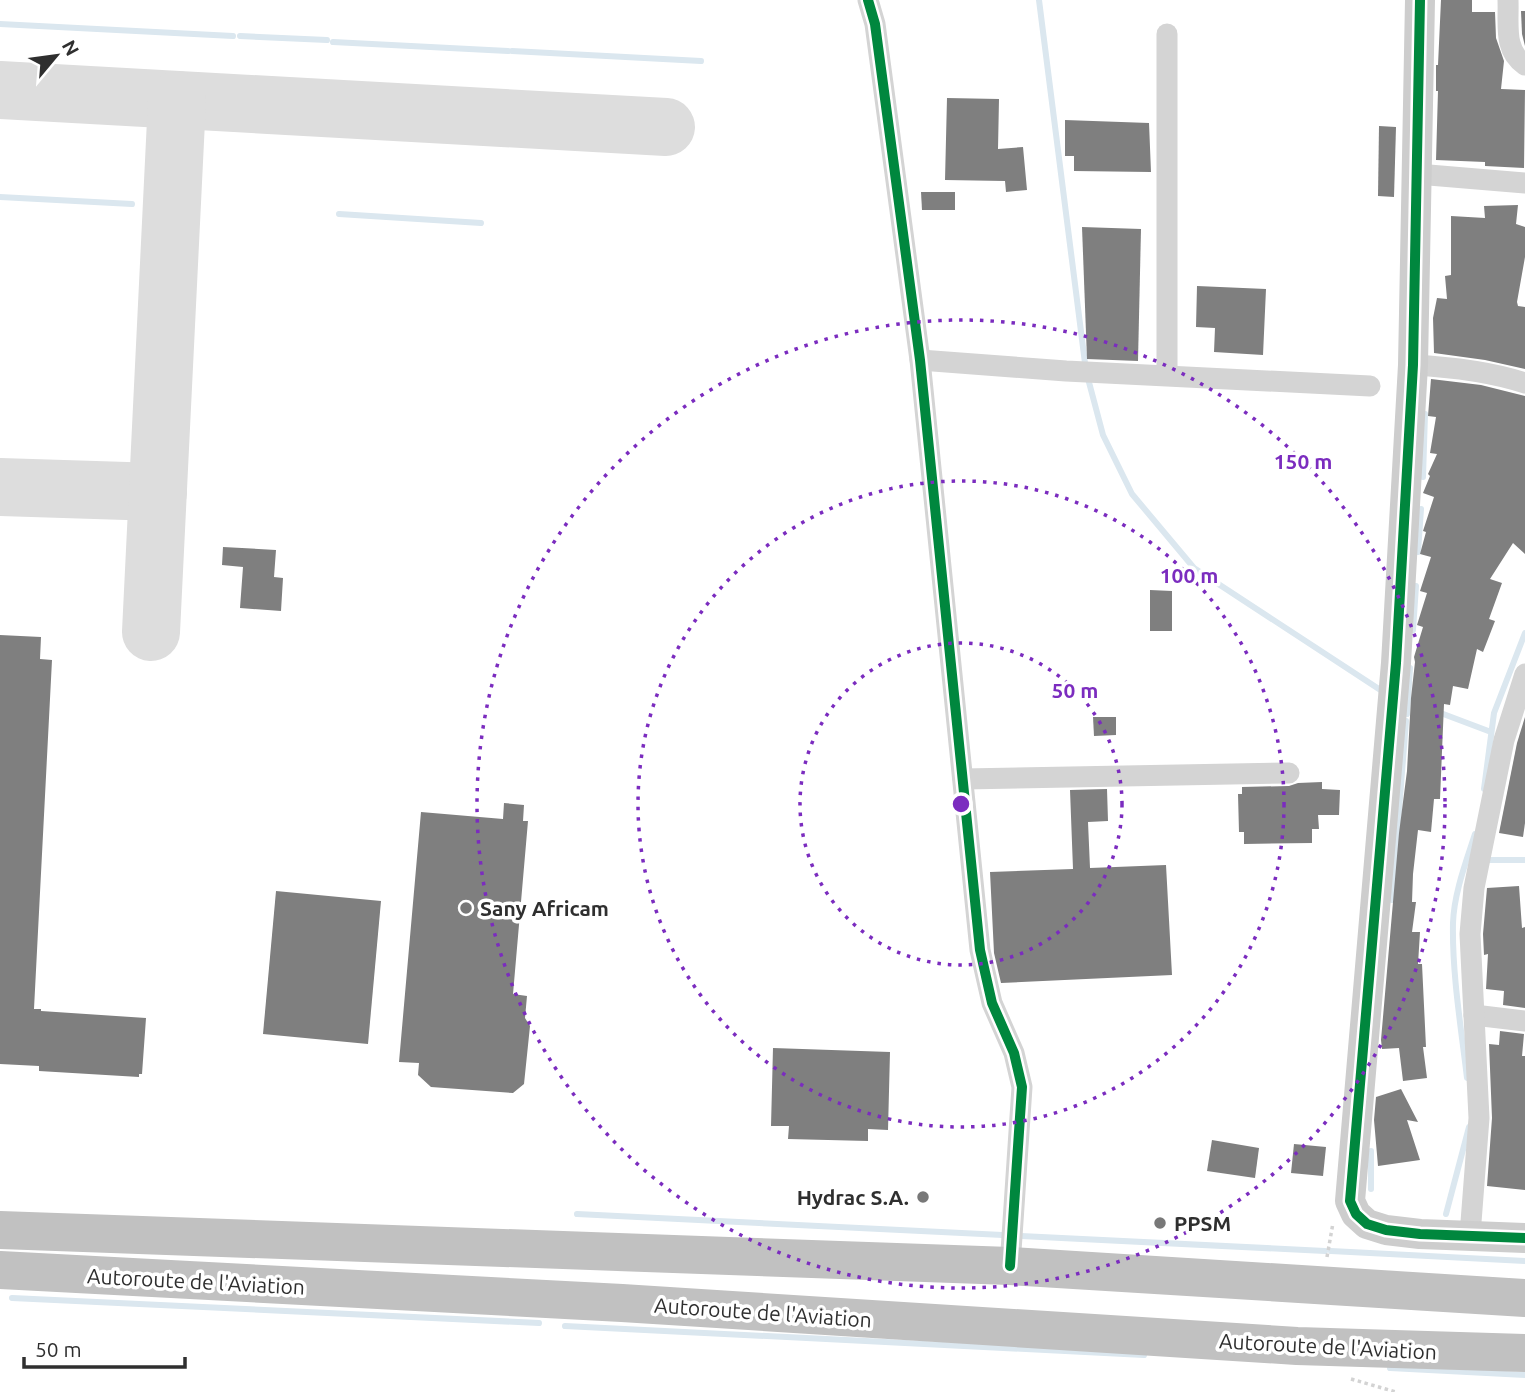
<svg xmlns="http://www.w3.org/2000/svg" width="1525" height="1392" viewBox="0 0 1525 1392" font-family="Ubuntu,sans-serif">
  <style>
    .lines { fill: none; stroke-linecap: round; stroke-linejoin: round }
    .stream { stroke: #dbe7ef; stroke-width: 6 }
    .taxiway { stroke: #ddd; stroke-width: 58 }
    .building { fill: #7f7f7f }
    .path { stroke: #d3d3d3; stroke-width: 3.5; stroke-dasharray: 3.5 3.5; stroke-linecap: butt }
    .street { stroke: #d4d4d4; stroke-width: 21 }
    .secondary { stroke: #cdcdcd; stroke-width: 30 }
    .highway { stroke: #c1c1c1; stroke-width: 38 }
    .cycleway-casing { stroke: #fff; stroke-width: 15 }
    .cycleway { stroke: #00873e; stroke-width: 10 }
    .ring { fill: none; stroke: #7b2cbf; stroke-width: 3.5; stroke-dasharray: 3.5 7 }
    .poi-dot { fill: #787878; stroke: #fff; stroke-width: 2.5 }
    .labels { text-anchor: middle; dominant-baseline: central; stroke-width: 7; stroke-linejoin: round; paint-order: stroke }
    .poi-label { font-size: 21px; font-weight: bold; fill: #2f2f2f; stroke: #fff; text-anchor: start }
    .street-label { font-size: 21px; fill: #2f2f2f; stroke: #fff }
    .centre { fill: #7b2cbf; stroke: #fff; stroke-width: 3.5 }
    .ring-label { font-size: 21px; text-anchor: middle; font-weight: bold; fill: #7b2cbf; stroke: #fff; stroke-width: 7; stroke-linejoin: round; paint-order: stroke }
  </style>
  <rect width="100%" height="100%" fill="#fff"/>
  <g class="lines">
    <!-- stream -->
    <g class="stream">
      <path d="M 1039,0 L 1086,371 L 1103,435 L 1132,494 L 1194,568 L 1385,693"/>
      <path d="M 0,24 L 233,36"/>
      <path d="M 240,36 L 327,40"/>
      <path d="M 333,42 L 508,51"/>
      <path d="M 512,51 L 701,61"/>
      <path d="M 0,197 L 132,204"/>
      <path d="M 339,214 L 481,223"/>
      <path d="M 1423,477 L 1425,414"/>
      <path d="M 1418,552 L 1421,509"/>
      <path d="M 1413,630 L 1416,586"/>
      <path d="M 1438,712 L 1491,732"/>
      <path d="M 1407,714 L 1410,668"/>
      <path d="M 1484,789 L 1494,713 L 1525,633"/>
      <path d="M 1482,860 L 1525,860"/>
      <path d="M 1392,900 L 1406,721"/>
      <path d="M 1467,1078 C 1461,1027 1452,974 1453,923 C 1454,893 1466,862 1475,834"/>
      <path d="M 1371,1189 L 1371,1151"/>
      <path d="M 577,1214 L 1325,1251"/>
      <path d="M 1446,1214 L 1469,1127"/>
      <path d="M 1331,1251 L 1525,1261"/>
      <path d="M 12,1298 L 539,1323"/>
      <path d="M 565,1326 L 1144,1355"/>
      <path d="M 1390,1368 L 1525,1375"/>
    </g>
    <!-- taxiway -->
    <g class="taxiway">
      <path d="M 0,90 L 666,127"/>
      <path d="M 0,487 L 158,492"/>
      <path d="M 151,632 L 177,100"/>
    </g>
  </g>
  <!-- building -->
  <g class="building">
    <path d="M 1441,0 L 1472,0 L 1472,12 L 1495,12 L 1496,38 L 1504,61 L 1501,89 L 1525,90 L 1524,168 L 1485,166 L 1485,162 L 1436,160 L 1438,91 L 1436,91 L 1436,65 L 1438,65 Z"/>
    <path d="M 1521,11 L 1525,11 L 1525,46 L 1522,34 Z"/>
    <path d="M 947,98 L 999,99 L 998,149 L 1023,147 L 1027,190 L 1006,192 L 1005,181 L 945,180 Z"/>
    <path d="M 1065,120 L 1149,123 L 1151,172 L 1074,171 L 1074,156 L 1065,156 Z"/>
    <path d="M 1379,126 L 1396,127 L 1394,197 L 1378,196 Z"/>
    <path d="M 921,192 L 955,192 L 955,210 L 922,210 Z"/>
    <path d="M 1518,205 L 1516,224 L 1525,227 L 1525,257 L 1517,302 L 1518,306 L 1525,307 L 1525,369 L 1485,360 L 1434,353 L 1433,318 L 1437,298 L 1447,299 L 1445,276 L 1451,275 L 1451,216 L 1485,218 L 1484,206 Z"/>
    <path d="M 1082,227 L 1141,229 L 1138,361 L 1087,359 Z"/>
    <path d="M 1197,286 L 1266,289 L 1263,355 L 1214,352 L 1215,328 L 1196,327 Z"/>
    <path d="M 1431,379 L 1481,385 L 1525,396 L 1525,554 L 1513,543 L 1490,579 L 1502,583 L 1489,619 L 1495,621 L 1483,652 L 1477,649 L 1468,689 L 1453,686 L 1450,705 L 1444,704 L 1440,799 L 1434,799 L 1431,832 L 1418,830 L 1413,874 L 1412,902 L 1416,902 L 1412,932 L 1420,932 L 1418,964 L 1422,964 L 1426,1047 L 1423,1047 L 1427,1078 L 1403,1081 L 1399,1048 L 1382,1049 L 1381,1040 L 1399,833 L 1407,771 L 1411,698 L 1415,662 L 1414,657 L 1423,627 L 1417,625 L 1427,593 L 1420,591 L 1431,557 L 1420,554 L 1426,532 L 1423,531 L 1434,497 L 1423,493 L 1430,476 L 1428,474 L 1437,454 L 1430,453 L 1436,417 L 1428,416 Z"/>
    <path d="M 223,547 L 276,550 L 274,577 L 283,578 L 281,611 L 240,608 L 243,567 L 222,565 Z"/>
    <path d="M 1150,590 L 1172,591 L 1172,631 L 1150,631 Z"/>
    <path d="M 0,635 L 41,637 L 40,659 L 52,660 L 34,1009 L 41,1009 L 41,1011 L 146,1018 L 142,1074 L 139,1074 L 139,1077 L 39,1071 L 39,1066 L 0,1064 Z"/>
    <path d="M 1093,717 L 1116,717 L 1116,735 L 1094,736 Z"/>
    <path d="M 1525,717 L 1525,823 L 1523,837 L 1499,833 L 1517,743 Z"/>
    <path d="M 1322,782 L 1322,789 L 1340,790 L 1339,815 L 1318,815 L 1319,829 L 1312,829 L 1312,843 L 1244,844 L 1244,832 L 1239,832 L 1238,794 L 1242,794 L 1242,787 L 1289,786 L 1298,783 Z"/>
    <path d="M 1107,789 L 1108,821 L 1088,822 L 1090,868 L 1166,865 L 1172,975 L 1001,983 L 994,953 L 990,872 L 1073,869 L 1070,790 Z"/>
    <path d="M 504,803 L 524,805 L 523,821 L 528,821 L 513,994 L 527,996 L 525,1018 L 530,1026 L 524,1084 L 513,1093 L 431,1087 L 418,1075 L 419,1063 L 399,1062 L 421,812 L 503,819 Z"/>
    <path d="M 1519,886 L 1522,928 L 1525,927 L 1525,1008 L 1503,1005 L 1504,991 L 1486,989 L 1488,954 L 1484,955 L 1483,934 L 1487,888 Z"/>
    <path d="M 276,891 L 381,901 L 368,1044 L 263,1034 Z"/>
    <path d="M 1500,1031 L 1524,1034 L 1522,1056 L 1525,1056 L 1525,1190 L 1487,1186 L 1492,1118 L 1489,1044 L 1499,1045 Z"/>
    <path d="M 773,1048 L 890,1052 L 888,1130 L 868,1129 L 868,1141 L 788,1139 L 789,1126 L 771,1126 Z"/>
    <path d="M 1401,1089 L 1418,1122 L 1407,1120 L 1420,1160 L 1378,1166 L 1374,1120 L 1376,1097 Z"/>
    <path d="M 1212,1140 L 1259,1148 L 1255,1178 L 1207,1171 Z"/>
    <path d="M 1294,1144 L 1326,1147 L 1323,1176 L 1291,1173 Z"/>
  </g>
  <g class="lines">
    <!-- path -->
    <g class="path">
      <path d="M 1327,1257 L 1333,1223"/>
      <path d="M 1351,1379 L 1396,1392"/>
    </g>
    <!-- street -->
    <g class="street">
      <path d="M 868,0 L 875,24 L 920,360 L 980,950 L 992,1003 L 1014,1053 L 1022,1087 L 1010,1266"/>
      <path d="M 1508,0 C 1509,24 1503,50 1525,65"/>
      <path d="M 1167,34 L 1167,375"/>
      <path d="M 1417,174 L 1525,183"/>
      <path d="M 920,360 L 1066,371 L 1370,386"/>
      <path d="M 1413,365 C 1451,367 1488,371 1525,383"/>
      <path d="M 963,779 L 1289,773"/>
      <path d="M 1474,1015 L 1525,1021"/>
      <path d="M 1470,1235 L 1479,1118 L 1470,934 L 1474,888 L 1504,740 L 1525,674"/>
    </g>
    <!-- secondary -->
    <path class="secondary" d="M 1420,0 L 1413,365 L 1396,663 L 1350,1201 L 1356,1214 L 1367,1224 L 1386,1230 L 1420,1234 L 1525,1238"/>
    <!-- highway -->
    <g class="highway">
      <path d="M 0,1230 L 1010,1266 L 1525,1298"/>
      <path d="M 0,1270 L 622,1303 L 1297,1346 L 1525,1353"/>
    </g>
    <defs>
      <g id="cycleway">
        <path d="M 868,0 L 875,24 L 920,360 L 980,950 L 992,1003 L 1014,1053 L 1022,1087 L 1010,1266"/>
        <path d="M 1420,0 L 1413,365 L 1396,663 L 1350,1201 L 1356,1214 L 1367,1224 L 1386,1230 L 1420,1234 L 1525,1238"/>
      </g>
    </defs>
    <!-- cycleway casing -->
    <use href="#cycleway" class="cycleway-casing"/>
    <!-- cycleway -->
    <use href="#cycleway" class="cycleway"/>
  </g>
  <!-- distance rings -->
  <g class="ring">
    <circle cx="961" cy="804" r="161"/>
    <circle cx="961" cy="804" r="323"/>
    <circle cx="961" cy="804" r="484"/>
  </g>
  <!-- markers -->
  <g class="poi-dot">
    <circle cx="466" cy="908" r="7"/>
    <circle cx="923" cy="1197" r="7"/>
    <circle cx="1160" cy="1223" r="7"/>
  </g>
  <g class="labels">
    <!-- poi labels -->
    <g class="poi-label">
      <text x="480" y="908">Sany Africam</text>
      <text x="909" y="1197" text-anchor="end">Hydrac S.A.</text>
      <text x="1174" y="1223">PPSM</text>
    </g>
    <!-- street labels -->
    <g class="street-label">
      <text transform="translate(196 1281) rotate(3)">Autoroute de l'Aviation</text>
      <text transform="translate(763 1312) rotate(4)">Autoroute de l'Aviation</text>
      <text transform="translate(1328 1346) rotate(3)">Autoroute de l'Aviation</text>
    </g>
  </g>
  <circle cx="961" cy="804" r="10" class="centre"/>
  <g class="ring-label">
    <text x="1303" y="469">150 m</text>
    <text x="1189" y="583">100 m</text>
    <text x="1075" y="698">50 m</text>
  </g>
  <!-- north arrow -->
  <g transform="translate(56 56) rotate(61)" stroke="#ffffff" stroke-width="5" paint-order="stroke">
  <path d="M0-5L12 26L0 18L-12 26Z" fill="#2f2f2f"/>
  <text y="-10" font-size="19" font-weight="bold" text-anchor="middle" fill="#2f2f2f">N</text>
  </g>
  <!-- scale -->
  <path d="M24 1357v10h161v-10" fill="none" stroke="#2f2f2f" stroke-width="3.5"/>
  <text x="35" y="1357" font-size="21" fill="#2f2f2f" stroke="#ffffff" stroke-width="5" paint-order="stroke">50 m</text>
</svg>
